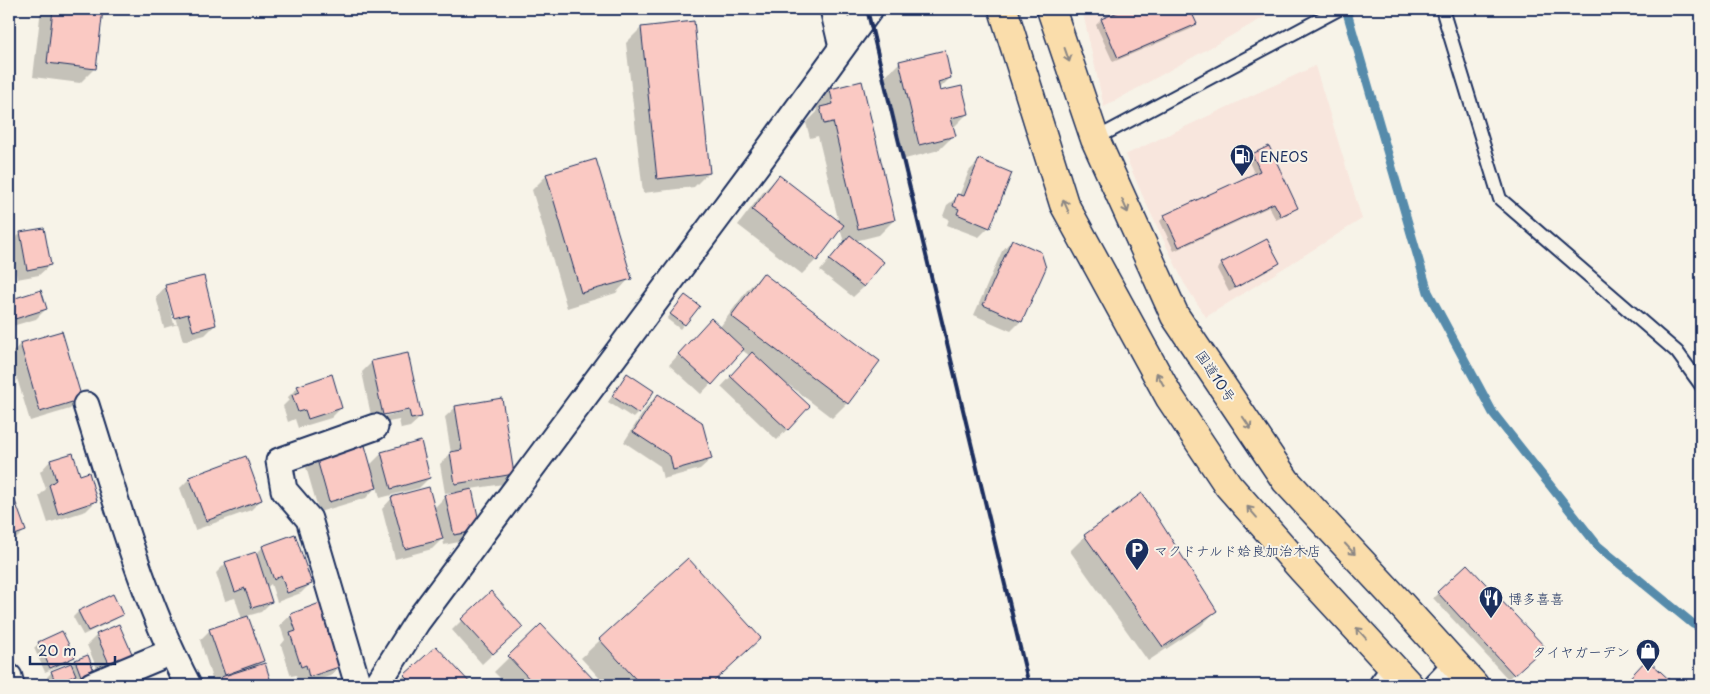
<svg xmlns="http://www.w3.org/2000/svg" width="1710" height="694" viewBox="0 0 1710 694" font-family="'Playpen Sans','Klee One',sans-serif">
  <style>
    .built { fill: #f8e6dd }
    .shadow { fill: #0003; fill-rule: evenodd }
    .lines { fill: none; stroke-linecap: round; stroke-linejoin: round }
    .stream { stroke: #568bab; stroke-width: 9 }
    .building { fill: #fac9c3; stroke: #1b2f5e }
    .lane-casing { stroke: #1b2f5e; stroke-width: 16 }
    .street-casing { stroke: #1b2f5e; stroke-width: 29 }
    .highway-casing { stroke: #1b2f5e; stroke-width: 31 }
    .lane { stroke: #f7f3e8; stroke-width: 12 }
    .street { stroke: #f7f3e8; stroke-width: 25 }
    .highway { stroke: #faddab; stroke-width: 28 }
    .rail { stroke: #1b2f5e; stroke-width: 4 }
    .oneway { stroke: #8a8684 }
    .labels { text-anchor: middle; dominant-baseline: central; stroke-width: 4; stroke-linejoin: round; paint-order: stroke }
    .poi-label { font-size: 14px; fill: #1b2f5e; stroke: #f7f3e8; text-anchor: start }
    .street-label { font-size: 14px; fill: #1b2f5e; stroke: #f7f3e8 }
  </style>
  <rect width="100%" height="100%" fill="#f7f3e8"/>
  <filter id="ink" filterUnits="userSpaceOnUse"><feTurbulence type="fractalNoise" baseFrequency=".02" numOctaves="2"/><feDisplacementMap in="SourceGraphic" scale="10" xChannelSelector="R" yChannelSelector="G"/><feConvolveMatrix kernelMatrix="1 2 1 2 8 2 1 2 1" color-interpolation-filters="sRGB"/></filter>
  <g filter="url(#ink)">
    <!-- built -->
    <g class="built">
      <path d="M 1082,9 L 1279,9 L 1104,107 Z"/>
      <path d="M 1315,66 L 1362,219 L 1206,317 L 1184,283 L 1144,199 L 1125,155 Z"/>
    </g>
    <!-- shadow -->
    <g class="shadow">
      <path d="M 41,9 L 102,9 L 95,68 L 80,83 L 33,77 Z"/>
      <path d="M 1128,9 L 1189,9 L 1195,24 L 1191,29 L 1113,62 L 1096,25 L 1101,20 Z"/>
      <path d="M 641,28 L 709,172 L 694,187 L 643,193 L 626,43 Z"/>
      <path d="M 900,62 L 950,78 L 938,90 L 967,114 L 953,128 L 954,135 L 939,150 L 905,159 L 885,77 Z"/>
      <path d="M 830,90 L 894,220 L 879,235 L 855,241 L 882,262 L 864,287 L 853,297 L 820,271 L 844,242 L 840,229 L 816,260 L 802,274 L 738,225 L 764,191 L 779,176 L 839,223 L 818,136 L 810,138 L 806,123 L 817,112 L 816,105 Z"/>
      <path d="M 1253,155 L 1296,208 L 1291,213 L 1276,220 L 1269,207 L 1174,251 L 1160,221 L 1165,216 L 1255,175 L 1248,160 Z"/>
      <path d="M 979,161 L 989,227 L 979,237 L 947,225 L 949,219 L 943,216 L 947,205 L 959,196 L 969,171 Z"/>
      <path d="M 547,175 L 630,278 L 616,293 L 567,308 L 532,190 Z"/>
      <path d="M 21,233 L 50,265 L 39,275 L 17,279 L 10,243 Z"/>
      <path d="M 1012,240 L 1021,321 L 1011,331 L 974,315 L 1002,251 Z"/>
      <path d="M 1278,263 L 1273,268 L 1229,292 L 1217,269 L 1222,264 Z"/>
      <path d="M 763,274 L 847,403 L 832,418 L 789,385 L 787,387 L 809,406 L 777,440 L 721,387 L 750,356 L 742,350 L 701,394 L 669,365 L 701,330 L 720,327 L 748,289 Z"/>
      <path d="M 166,286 L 215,325 L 205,335 L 183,341 L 178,324 L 164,328 L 156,297 ZM 166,292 L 168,292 L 177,324 L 174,324 Z"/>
      <path d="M 681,301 L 684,324 L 680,329 L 667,319 Z"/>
      <path d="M 10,302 L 46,309 L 36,319 L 9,327 Z"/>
      <path d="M 61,332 L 80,399 L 70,409 L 30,421 L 10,355 L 20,344 Z"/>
      <path d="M 372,362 L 421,417 L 410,427 L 401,429 L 399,420 L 373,425 L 362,372 ZM 408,409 L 408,411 L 377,418 L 377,415 Z"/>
      <path d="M 627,375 L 638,413 L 633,418 L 608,402 Z"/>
      <path d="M 298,387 L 341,408 L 331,418 L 298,428 L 295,419 L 288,422 L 283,406 L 289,400 L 288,397 Z"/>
      <path d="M 658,395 L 711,459 L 700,469 L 663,479 L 660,466 L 624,442 L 648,405 Z"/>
      <path d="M 456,407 L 513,474 L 503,484 L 471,489 L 479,529 L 469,540 L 444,545 L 443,538 L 432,549 L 395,559 L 382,509 L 392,498 L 434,508 L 446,496 L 456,494 L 455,492 L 445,493 L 440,464 L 451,453 L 445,417 Z"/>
      <path d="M 382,453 L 429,478 L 419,488 L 380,498 L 377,486 L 366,498 L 319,512 L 306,467 L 316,457 L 370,465 Z"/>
      <path d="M 72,454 L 79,477 L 96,501 L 86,511 L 48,523 L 39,496 L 46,489 L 40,472 L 50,461 Z"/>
      <path d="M 190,478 L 261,500 L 251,510 L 195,530 L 180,488 Z"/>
      <path d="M 13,499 L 24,531 L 14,541 L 9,543 L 9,501 Z"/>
      <path d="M 1085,536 L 1216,611 L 1201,626 L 1148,661 L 1070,551 Z"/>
      <path d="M 263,547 L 311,583 L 301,593 L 277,602 L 271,584 L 266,588 L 271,602 L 261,612 L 247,616 L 262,661 L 257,666 L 264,664 L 271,685 L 214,685 L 200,640 L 210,630 L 242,619 L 235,598 L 225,601 L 216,573 L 226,563 L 255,555 Z"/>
      <path d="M 687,559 L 760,638 L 710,685 L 606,685 L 581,658 Z"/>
      <path d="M 1467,565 L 1543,647 L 1508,679 L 1433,598 Z"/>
      <path d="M 78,612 L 121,614 L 116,619 L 83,635 L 73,617 Z"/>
      <path d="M 291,615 L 340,666 L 330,676 L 302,685 L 299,685 L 296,675 L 291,676 L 281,645 L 285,640 L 280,625 Z"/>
      <path d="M 462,620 L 511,637 L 482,664 L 452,630 Z"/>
      <path d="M 541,626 L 594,682 L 590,685 L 507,685 L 494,672 Z"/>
      <path d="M 97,635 L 133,658 L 101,678 L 87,645 Z"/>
      <path d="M 39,643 L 73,657 L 68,662 L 45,672 L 34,648 Z"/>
      <path d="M 436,648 L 470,685 L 395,685 L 405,675 Z"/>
      <path d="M 87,656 L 88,675 L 76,680 L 74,676 L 70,680 L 57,685 L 50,685 L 47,677 L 52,672 L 71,666 L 75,661 Z"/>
    </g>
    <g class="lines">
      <!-- stream -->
      <path class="stream" d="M 1346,9 L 1428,292 L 1493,413 L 1598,546 L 1693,624 L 1701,628"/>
    </g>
    <!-- building -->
    <g class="building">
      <path d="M 53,9 L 103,9 L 96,69 L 47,63 Z"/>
      <path d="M 1125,9 L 1190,9 L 1197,24 L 1118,58 L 1101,19 Z"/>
      <path d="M 694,21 L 710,173 L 657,179 L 641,27 Z"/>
      <path d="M 945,50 L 951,78 L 938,82 L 940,91 L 962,86 L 969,114 L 951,118 L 956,136 L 919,145 L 899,61 Z"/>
      <path d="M 862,81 L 895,220 L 858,229 L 833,122 L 824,124 L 820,107 L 833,104 L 830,89 Z"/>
      <path d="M 1269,146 L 1298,208 L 1281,216 L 1274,203 L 1179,247 L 1164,215 L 1260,171 L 1252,154 Z"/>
      <path d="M 596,159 L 632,279 L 581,293 L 546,174 Z"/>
      <path d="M 979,159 L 1012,173 L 990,228 L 957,214 L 959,209 L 953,206 L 957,194 L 964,196 Z"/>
      <path d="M 779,175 L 844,225 L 817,261 L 752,210 Z"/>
      <path d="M 44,228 L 51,265 L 27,270 L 20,232 Z"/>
      <path d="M 850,235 L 884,262 L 864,287 L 829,260 Z"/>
      <path d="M 1012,239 L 1041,252 L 1046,268 L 1022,322 L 983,305 Z"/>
      <path d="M 1267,239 L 1280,263 L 1235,288 L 1221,263 Z"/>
      <path d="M 763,273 L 880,361 L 848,404 L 731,316 Z"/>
      <path d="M 204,276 L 216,325 L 193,331 L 188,314 L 174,318 L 165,285 Z"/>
      <path d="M 41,290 L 47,309 L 15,319 L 9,300 Z"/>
      <path d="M 685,295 L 700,306 L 685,325 L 670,314 Z"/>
      <path d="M 711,318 L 744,349 L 712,385 L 678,354 Z"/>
      <path d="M 62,331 L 82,399 L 40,412 L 20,343 Z"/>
      <path d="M 752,352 L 810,406 L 788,430 L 730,376 Z"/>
      <path d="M 408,353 L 422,417 L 411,419 L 409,410 L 383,415 L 371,361 Z"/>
      <path d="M 627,373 L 654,391 L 639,414 L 612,396 Z"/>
      <path d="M 332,374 L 342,408 L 308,419 L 305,410 L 298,412 L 292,395 L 300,392 L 297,386 Z"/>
      <path d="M 658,394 L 702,422 L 712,459 L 673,470 L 670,456 L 633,432 Z"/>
      <path d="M 502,398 L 514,474 L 455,484 L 450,452 L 462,450 L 455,406 Z"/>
      <path d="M 421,441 L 430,478 L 391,489 L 381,452 Z"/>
      <path d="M 364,442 L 377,488 L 329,502 L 316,456 Z"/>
      <path d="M 73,453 L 80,475 L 89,472 L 97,501 L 58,514 L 49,485 L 56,480 L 50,460 Z"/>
      <path d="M 246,456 L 262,500 L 206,521 L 189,477 Z"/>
      <path d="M 429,487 L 443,539 L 405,549 L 391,497 Z"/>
      <path d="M 472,489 L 481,530 L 454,535 L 445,495 Z"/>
      <path d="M 1142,493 L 1217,611 L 1163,647 L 1084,535 Z"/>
      <path d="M 14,498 L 26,531 L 9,537 L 9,499 Z"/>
      <path d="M 295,534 L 312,584 L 287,593 L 281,575 L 274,580 L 262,546 Z"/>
      <path d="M 256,552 L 272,602 L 252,608 L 245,588 L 235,592 L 225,562 Z"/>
      <path d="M 688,558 L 761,638 L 710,685 L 641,685 L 599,639 Z"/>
      <path d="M 1467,564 L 1545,647 L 1514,675 L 1437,592 Z"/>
      <path d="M 491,591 L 523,627 L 493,654 L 461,619 Z"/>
      <path d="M 113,594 L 123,615 L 88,631 L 78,611 Z"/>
      <path d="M 320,603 L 342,666 L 309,677 L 306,665 L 301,667 L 290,633 L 296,631 L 290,614 Z"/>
      <path d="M 248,616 L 264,661 L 225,675 L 209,629 Z"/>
      <path d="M 119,624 L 134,658 L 111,668 L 96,634 Z"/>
      <path d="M 541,624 L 596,682 L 592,685 L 535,685 L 508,656 Z"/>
      <path d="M 62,631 L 75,657 L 50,668 L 38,642 Z"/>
      <path d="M 436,646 L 472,685 L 414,685 L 404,675 Z"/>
      <path d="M 88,655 L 94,671 L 81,676 L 75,660 Z"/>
      <path d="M 1647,659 L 1675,685 L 1623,685 Z"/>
      <path d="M 71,663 L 76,675 L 56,684 L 51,671 Z"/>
      <path d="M 265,663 L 272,685 L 224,685 L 221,677 Z"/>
      <path d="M 139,677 L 143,685 L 122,685 Z"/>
    </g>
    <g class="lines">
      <defs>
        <g id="lane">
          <path d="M 1442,9 L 1500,199 L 1677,352 L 1701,385"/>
          <path d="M 1095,139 L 1339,9"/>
        </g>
        <g id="street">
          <path d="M 833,9 L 842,47"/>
          <path d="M 86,405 C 116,499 142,597 188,685"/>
          <path d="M 9,677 L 11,685"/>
          <path d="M 92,685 L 171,652"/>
          <path d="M 358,685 L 309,519 L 284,490 L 279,461 L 375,427"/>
          <path d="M 377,685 L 417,622 L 762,158 L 870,9"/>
          <path d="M 1382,685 L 1394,669"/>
          <path d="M 1436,685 L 1455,665"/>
        </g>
        <g id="highway">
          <path d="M 1003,9 L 1064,204 L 1170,398 L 1228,485 L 1302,569 L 1409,685"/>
          <path d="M 1051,9 L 1095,139 L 1175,316 L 1286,481 L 1397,600 L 1474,685"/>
        </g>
      </defs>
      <!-- lane casing -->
      <use href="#lane" class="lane-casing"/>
      <!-- street casing -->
      <use href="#street" class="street-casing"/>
      <!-- highway casing -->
      <use href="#highway" class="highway-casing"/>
      <!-- lane -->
      <use href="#lane" class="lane"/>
      <!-- street -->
      <use href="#street" class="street"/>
      <!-- highway -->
      <use href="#highway" class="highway"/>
      <!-- rail -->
      <path class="rail" d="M 867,9 L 1029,685"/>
    </g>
    <!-- one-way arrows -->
    <defs><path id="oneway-shaft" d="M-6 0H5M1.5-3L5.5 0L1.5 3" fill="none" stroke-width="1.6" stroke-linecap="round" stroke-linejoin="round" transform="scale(1.25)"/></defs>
    <g class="oneway">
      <use href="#oneway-shaft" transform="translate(1067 55) rotate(71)"/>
      <use href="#oneway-shaft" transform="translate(1066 206) rotate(-114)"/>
      <use href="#oneway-shaft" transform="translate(1125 206) rotate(66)"/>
      <use href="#oneway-shaft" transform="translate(1160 379) rotate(-119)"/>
      <use href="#oneway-shaft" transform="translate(1247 423) rotate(56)"/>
      <use href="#oneway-shaft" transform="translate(1252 512) rotate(-131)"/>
      <use href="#oneway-shaft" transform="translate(1350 549) rotate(47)"/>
      <use href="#oneway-shaft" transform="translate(1361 633) rotate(-132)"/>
    </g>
  </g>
  <!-- icons -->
  <defs>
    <symbol id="fuel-pin" viewBox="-11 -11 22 30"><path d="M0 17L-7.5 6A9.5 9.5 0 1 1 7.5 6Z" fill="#1b2f5e" stroke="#f7f3e8"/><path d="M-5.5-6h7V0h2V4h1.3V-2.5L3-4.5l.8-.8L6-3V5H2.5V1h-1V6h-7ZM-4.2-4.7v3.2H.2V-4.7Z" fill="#fff"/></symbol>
    <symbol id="parking-pin" viewBox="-11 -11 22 30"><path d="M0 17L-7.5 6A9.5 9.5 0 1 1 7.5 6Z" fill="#1b2f5e" stroke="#f7f3e8"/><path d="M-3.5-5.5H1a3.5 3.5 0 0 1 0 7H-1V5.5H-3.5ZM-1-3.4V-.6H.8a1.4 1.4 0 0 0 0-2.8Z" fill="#fff"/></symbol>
    <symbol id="restaurant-pin" viewBox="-11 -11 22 30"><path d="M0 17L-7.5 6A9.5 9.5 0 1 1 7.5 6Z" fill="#1b2f5e" stroke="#f7f3e8"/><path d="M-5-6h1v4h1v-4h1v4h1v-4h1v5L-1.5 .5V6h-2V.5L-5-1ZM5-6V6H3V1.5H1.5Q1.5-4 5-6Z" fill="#fff"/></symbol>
    <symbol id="shop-pin" viewBox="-11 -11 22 30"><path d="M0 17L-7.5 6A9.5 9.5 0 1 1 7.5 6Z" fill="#1b2f5e" stroke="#f7f3e8"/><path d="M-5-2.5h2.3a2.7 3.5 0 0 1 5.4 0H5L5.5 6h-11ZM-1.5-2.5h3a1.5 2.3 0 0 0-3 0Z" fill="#fff"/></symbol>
  </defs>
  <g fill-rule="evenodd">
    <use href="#fuel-pin" x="1228" y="142" width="28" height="38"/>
    <use href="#parking-pin" x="1123" y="536" width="28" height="38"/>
    <use href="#restaurant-pin" x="1477" y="584" width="28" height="38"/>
    <use href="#shop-pin" x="1634" y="637" width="28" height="38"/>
  </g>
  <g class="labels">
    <!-- poi labels -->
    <g class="poi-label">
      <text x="1260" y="156">ENEOS</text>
      <text x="1154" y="550">マクドナルド姶良加治木店</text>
      <text x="1508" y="598">博多喜喜</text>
      <text x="1630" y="651" text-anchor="end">タイヤガーデン</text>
    </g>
    <!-- street labels -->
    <g class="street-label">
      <text transform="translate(1216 376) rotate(56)">国道10号</text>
    </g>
  </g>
  <!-- margin -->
  <rect width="1710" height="694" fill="none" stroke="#f7f3e8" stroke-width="30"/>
  <rect x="15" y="15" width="1680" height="664" fill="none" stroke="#1b2f5e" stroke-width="2" filter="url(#ink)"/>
  <!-- scale -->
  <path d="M30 656v8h85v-8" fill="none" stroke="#1b2f5e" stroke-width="2.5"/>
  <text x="38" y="656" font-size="15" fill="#1b2f5e" stroke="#f7f3e8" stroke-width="4" paint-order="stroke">20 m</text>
</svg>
